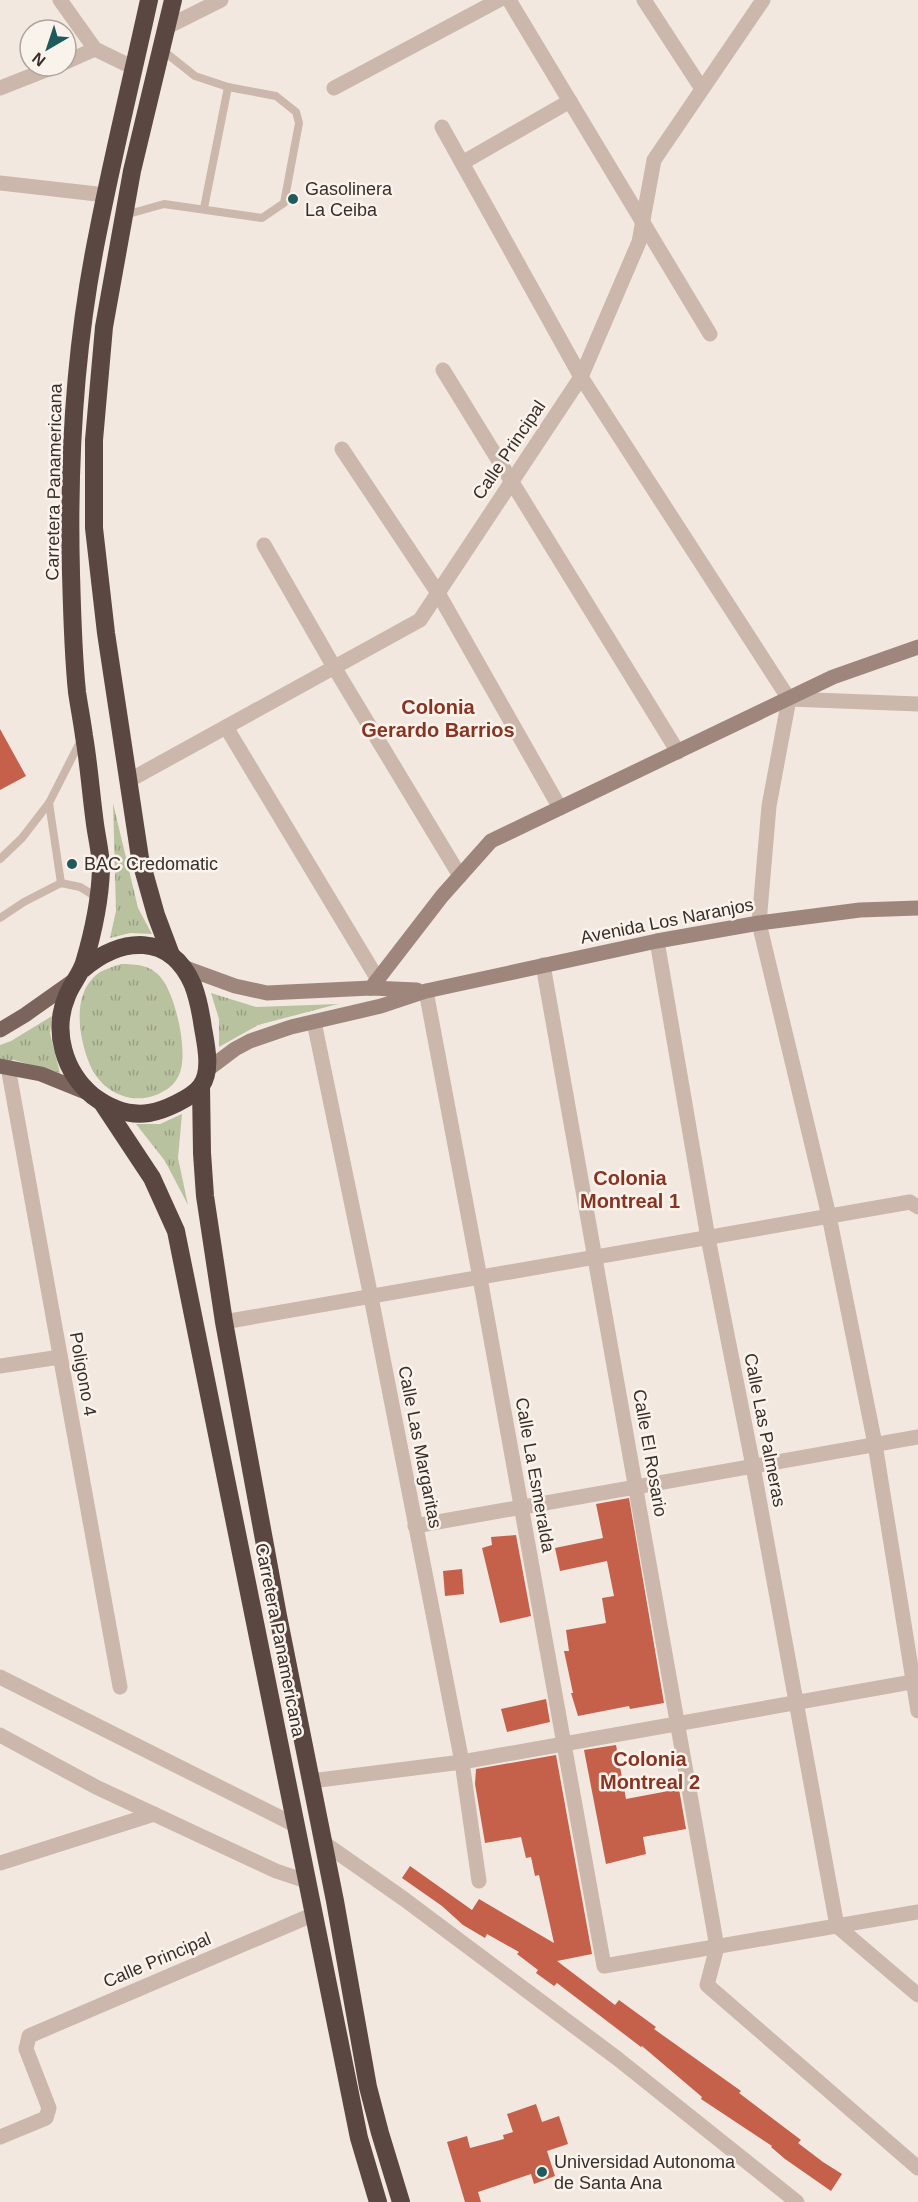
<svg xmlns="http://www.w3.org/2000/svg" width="918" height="2202" viewBox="0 0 918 2202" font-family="Arial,sans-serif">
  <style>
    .grass { fill: url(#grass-tufts) }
    .building { fill: #c5604b }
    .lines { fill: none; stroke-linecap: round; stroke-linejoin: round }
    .lane { stroke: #cbb7ab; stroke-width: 8 }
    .street { stroke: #cbb7ab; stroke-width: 15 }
    .secondary { stroke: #9f867c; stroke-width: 15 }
    .primary { stroke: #7b645c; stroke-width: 15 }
    .highway { stroke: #5a4741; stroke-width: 18 }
    .poi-dot { fill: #1f5b5a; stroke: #faf3ec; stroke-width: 2 }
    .labels { text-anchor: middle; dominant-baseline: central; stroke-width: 5; stroke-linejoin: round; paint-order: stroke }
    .poi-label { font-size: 18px; fill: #392e2a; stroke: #faf3ec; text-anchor: start }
    .street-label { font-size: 18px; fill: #392e2a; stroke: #faf3ec }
    .neighbourhood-label { font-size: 20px; font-weight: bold; fill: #883423; stroke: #faf3ec }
  </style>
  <defs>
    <pattern id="grass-tufts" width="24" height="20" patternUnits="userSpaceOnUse" patternTransform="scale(1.5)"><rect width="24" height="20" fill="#b9c29f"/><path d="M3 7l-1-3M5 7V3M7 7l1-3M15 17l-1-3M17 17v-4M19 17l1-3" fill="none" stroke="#979e82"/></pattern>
  </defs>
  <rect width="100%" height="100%" fill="#f3e8e0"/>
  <!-- grass -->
  <g class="grass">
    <path d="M 113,803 L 138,908 L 152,934 L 130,933 L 110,938 L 116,911 Z"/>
    <path d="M 121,964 C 136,964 152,965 162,979 C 176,997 189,1054 179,1075 C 174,1086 167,1090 156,1095 C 127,1106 98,1089 88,1060 C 79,1036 73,998 93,978 C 100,970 112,967 121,964 Z"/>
    <path d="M 211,993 L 256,1007 L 338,1004 L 258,1025 L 219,1047 L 219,1019 Z"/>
    <path d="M 52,1016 L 50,1033 L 60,1073 L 14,1060 L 0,1060 L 0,1045 L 11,1041 Z"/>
    <path d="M 182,1114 L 178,1158 L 188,1205 L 165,1161 L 136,1124 L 160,1124 Z"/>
  </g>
  <!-- building -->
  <g class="building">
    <path d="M 0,729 L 26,776 L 0,790 Z"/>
    <path d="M 629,1498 L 664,1703 L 630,1709 L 629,1706 L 578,1716 L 571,1693 L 573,1693 L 564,1651 L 569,1651 L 566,1630 L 606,1623 L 602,1598 L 614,1596 L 607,1561 L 560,1571 L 555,1548 L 603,1538 L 596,1504 Z"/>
    <path d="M 516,1535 L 531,1616 L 500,1623 L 482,1548 L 492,1545 L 491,1537 Z"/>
    <path d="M 462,1569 L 464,1594 L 445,1596 L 443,1571 Z"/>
    <path d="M 546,1699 L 550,1722 L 507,1732 L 501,1709 Z"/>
    <path d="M 616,1745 L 626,1799 L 679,1789 L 686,1829 L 643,1837 L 646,1854 L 606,1864 L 584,1750 Z"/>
    <path d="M 556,1755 L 592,1954 L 557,1961 L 615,2005 L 619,2000 L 656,2027 L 654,2029 L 741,2091 L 739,2093 L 801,2140 L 798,2143 L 823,2162 L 842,2174 L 831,2191 L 785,2159 L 771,2147 L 772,2146 L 701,2099 L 702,2097 L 642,2046 L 641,2047 L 557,1983 L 554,1986 L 536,1973 L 538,1970 L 517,1954 L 519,1952 L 487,1934 L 485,1938 L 463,1925 L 442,1906 L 402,1878 L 410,1866 L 472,1910 L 479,1899 L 554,1943 L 539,1875 L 535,1876 L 531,1857 L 526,1858 L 521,1837 L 485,1843 L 475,1784 L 476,1769 Z"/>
    <path d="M 536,2104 L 542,2122 L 559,2116 L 568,2144 L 547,2151 L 555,2176 L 534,2184 L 531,2174 L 478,2192 L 481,2202 L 465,2202 L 447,2142 L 467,2136 L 470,2148 L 504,2139 L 503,2135 L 513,2132 L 507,2114 Z"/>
  </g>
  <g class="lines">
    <!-- lane -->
    <g class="lane">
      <path d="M 204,208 L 228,87"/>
      <path d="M 125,215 L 164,204 L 262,218 L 284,203 L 299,123 L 296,112 L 276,96 L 228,87 L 195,76 L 161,49"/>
      <path d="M 49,803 L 61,883"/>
      <path d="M 0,859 L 22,838 L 49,803 L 81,740"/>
      <path d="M 0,918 L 24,902 L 61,883 L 80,887 L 98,898"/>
    </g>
    <!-- street -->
    <g class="street">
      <path d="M 60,0 L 95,49 L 134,68"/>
      <path d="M 509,0 L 710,334"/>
      <path d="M 644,0 L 702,89"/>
      <path d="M 167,27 L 221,0"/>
      <path d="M 66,62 L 95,49"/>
      <path d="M 0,88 L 56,66"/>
      <path d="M 334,88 L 499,0"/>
      <path d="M 442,127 L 581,377 L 789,699 L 769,806 L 759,923 L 829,1216 L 875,1444 L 918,1711"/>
      <path d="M 462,163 L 570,101"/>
      <path d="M 0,183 L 106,195"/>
      <path d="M 443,370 L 678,752"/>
      <path d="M 342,449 L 438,593 L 560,808"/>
      <path d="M 264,545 L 334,667 L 460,876"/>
      <path d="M 789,699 L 918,704"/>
      <path d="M 226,727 L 377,978"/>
      <path d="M 128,781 L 420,620 L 581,377 L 639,242 L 654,160 L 763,0"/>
      <path d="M 657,941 L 708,1238 L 753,1466 L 837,1926 L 918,1995"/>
      <path d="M 543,965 C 604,1292 659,1620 717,1947 L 707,1985 L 918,2168"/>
      <path d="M 426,991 L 480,1278 L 604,1966 L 918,1912"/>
      <path d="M 314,1022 L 371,1297 L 462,1762 L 479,1881"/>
      <path d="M 8,1067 L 120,1687"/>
      <path d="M 224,1322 L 910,1202 L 918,1207"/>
      <path d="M 0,1366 L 60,1357"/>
      <path d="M 415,1526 L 918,1437"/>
      <path d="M 0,1677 L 295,1825"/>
      <path d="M 0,1735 L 96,1787 L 276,1871 L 306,1881"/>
      <path d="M 311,1781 L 462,1762 L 918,1681"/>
      <path d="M 324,1843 L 404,1899 L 618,2059 L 797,2202"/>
      <path d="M 0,1863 L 154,1814"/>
      <path d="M 0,2137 L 46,2118 L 49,2108 L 26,2049 L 29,2036 L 312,1915"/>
    </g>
    <!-- secondary -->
    <g class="secondary">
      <path d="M 183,967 L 235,986 L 267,993 L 371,988 L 417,990"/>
      <path d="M 371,988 L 442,896 L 491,841 L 833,677 L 918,647"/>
      <path d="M 207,1070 L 235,1049 L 250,1041 L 291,1027 L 381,1006 L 426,991 L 657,941 L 759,923 L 860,910 L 918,908"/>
    </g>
    <!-- primary -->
    <g class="primary">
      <path d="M 0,1030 L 25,1015 L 76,979"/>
      <path d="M 0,1066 L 41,1074 L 88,1093"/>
    </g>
    <!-- highway -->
    <g class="highway">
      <path d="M 171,955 L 156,915 L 140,858 L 106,633 L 94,528 L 94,440 L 104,327 L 132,171 L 173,0"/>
      <path d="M 83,969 C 121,937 170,932 193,985 C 198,998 201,1014 203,1028 C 206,1045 212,1071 201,1086 C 192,1098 163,1111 149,1113 C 129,1116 109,1108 93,1096 C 64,1072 52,1031 67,996 C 71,985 80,975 84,963 C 93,933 100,900 101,869 C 101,854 97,839 95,824 C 91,795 89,765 84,736 C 82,721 79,706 77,692 C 73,653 72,612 71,573 C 68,459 75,344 98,232 C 113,155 132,78 149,0"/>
      <path d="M 201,1086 L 202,1153 L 205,1196 L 224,1322 L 278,1616 L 335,1901 L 368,2087 L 380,2133 L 401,2202"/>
      <path d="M 103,1104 L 152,1178 L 176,1231 L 359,2138 L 378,2202"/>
    </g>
  </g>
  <!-- markers -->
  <g class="poi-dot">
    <circle cx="293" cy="199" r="6"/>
    <circle cx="72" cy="864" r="6"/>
    <circle cx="542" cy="2172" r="6"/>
  </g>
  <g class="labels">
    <!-- poi labels -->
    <g class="poi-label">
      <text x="305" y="189">Gasolinera<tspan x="305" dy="21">La Ceiba</tspan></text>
      <text x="84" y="864">BAC Credomatic</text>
      <text x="554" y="2162">Universidad Autonoma<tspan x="554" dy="21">de Santa Ana</tspan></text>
    </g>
    <!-- street labels -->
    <g class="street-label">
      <text transform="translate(509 450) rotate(-56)">Calle Principal</text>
      <text transform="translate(54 482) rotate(-89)">Carretera Panamericana</text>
      <text transform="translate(667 921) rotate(-11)">Avenida Los Naranjos</text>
      <text transform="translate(83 1374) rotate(80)">Poligono 4</text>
      <text transform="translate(765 1430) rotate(79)">Calle Las Palmeras</text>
      <text transform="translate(420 1447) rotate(79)">Calle Las Margaritas</text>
      <text transform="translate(650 1453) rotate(80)">Calle El Rosario</text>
      <text transform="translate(535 1475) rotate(80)">Calle La Esmeralda</text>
      <text transform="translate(280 1640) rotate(79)">Carretera Panamericana</text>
      <text transform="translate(157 1960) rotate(-23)">Calle Principal</text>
    </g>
    <!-- neighbourhood labels -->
    <g class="neighbourhood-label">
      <text x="438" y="707">Colonia<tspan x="438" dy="23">Gerardo Barrios</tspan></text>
      <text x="630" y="1178">Colonia<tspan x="630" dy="23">Montreal 1</tspan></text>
      <text x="650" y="1759">Colonia<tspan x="650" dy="23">Montreal 2</tspan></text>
    </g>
  </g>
  <!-- north arrow -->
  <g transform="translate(48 48) rotate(219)"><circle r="28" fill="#faf3ec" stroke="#ada49e" stroke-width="1.5"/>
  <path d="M0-4.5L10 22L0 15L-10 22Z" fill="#1f5b5a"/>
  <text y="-9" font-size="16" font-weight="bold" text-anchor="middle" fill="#392e2a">N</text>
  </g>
</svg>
